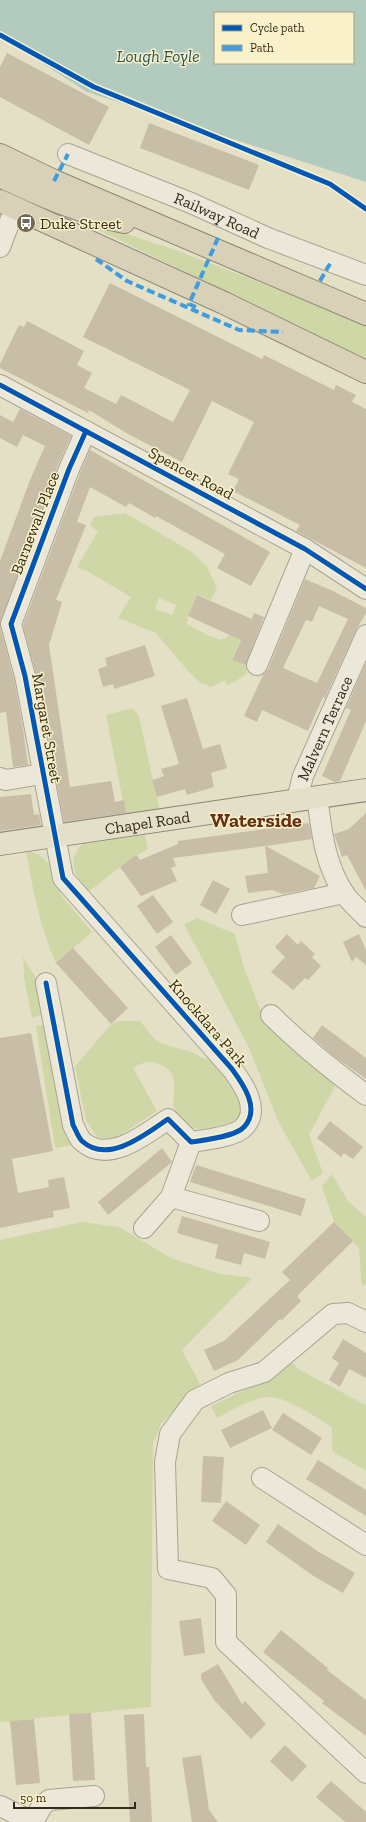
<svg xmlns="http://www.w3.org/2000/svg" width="366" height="1822" viewBox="0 0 366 1822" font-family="'Zilla Slab',serif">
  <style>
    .green { fill: #d0d7a7; fill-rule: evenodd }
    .water { fill: #b3cabe; fill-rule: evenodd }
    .building { fill: #c8bda7; fill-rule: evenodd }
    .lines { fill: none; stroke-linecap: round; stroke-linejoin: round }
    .minor-casing { stroke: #a8a391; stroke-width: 22 }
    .major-casing { stroke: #8d8877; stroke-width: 24 }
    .highway-casing { stroke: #8d8877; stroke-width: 24 }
    .minor { stroke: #ece8d9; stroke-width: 20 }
    .major { stroke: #e4dfc9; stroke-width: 22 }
    .highway { stroke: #d8d0b7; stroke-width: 22 }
    .quiet { stroke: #3e9cdf; stroke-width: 4; stroke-dasharray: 8 4; stroke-linecap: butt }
    .cycleway-casing { stroke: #f8f1c9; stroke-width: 8 }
    .cycleway { stroke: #0057b8; stroke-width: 5 }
    .labels { text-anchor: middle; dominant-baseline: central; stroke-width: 3; stroke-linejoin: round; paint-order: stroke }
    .street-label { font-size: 16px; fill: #362b19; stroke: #f8f1c9 }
    .poi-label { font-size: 16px; fill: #362b19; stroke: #f8f1c9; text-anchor: start }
    .water-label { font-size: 17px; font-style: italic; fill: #275458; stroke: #f8f1c9 }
    .district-label { font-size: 20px; font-weight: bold; fill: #663015; stroke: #f8f1c9 }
  </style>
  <rect width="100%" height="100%" fill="#e4e0c6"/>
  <!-- green -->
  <g class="green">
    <path d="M 90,222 L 178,251 L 366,323 L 366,359 L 92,227 Z"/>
    <path d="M 125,513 L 192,552 L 207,567 L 217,587 L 211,600 L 197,595 L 188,616 L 187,624 L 205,634 L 221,640 L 228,636 L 235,629 L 243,634 L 232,659 L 246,665 L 247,674 L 227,686 L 225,680 L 211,687 L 201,683 L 188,671 L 156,633 L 118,618 L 131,597 L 89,572 L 77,567 L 98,531 L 90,526 L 94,517 ZM 159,598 L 176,605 L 172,615 L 155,609 Z"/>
    <path d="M 129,709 L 133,709 L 139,716 L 160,812 L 126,817 L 106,715 Z"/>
    <path d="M 145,835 L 148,849 C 126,860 109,877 89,891 C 74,875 66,861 83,843 Z"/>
    <path d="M 29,851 L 38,854 L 48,863 L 55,873 L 61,895 L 92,932 L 56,963 C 40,927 33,891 26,852 Z"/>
    <path d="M 197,918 L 235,934 L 244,968 L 263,1016 L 335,1086 L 309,1135 L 323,1173 L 312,1181 L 279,1123 L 250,1050 L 184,924 Z"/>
    <path d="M 23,957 L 38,981 L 42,1015 L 32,1018 L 24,977 Z"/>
    <path d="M 120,1021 L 140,1021 C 145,1027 152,1038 159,1042 C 174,1049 191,1049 204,1059 L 213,1058 C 230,1076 238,1084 242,1110 C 244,1131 206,1134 192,1127 C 187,1124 180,1117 177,1113 C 167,1100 183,1081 166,1068 C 156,1060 143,1061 133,1068 L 157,1111 L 116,1138 L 106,1139 L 97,1137 L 86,1120 L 75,1067 L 111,1024 Z"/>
    <path d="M 44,1025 L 63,1124 L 73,1145 L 55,1148 L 36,1026 Z"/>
    <path d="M 332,1174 L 348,1201 L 366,1217 L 366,1285 L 363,1286 L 361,1280 L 359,1248 L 334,1222 L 322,1186 Z"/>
    <path d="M 82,1222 L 119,1227 L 171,1258 L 217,1273 L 252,1278 L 182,1350 L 200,1384 L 161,1424 L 153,1443 L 151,1707 L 0,1722 L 0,1240 Z"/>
    <path d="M 289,1360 L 300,1370 L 366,1405 L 366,1471 L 332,1451 L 332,1427 C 318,1419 285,1395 268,1397 C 250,1399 233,1410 217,1418 L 211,1406 L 269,1378 Z"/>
  </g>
  <!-- water -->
  <path class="water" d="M 0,0 L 366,0 L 366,182 L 87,92 L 0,36 ZM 215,13 L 353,13 L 353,63 L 215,63 Z"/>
  <!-- building -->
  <g class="building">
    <path d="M 7,53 L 109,107 L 89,145 L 0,97 L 0,67 Z"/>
    <path d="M 149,123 L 259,165 L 249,190 L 140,148 Z"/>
    <path d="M 110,283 L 262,359 L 264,355 L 334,390 L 336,385 L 356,395 L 352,402 L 366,409 L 366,568 L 296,531 L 300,525 L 233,491 L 239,479 L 228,474 L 254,422 L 212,401 L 182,462 L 128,434 L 89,410 L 88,413 L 0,368 L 0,364 L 19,325 L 24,327 L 27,321 L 84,351 L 77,365 L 92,373 L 84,388 L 116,404 L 121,395 L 173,422 L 190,390 L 83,337 Z"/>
    <path d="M 20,409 L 71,436 L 58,465 L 0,623 L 0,561 L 30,480 L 45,446 L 23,435 L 17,447 L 0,438 L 0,415 L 13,422 Z"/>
    <path d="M 90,450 L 270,552 L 251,586 L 217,568 L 225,554 L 156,516 L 155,518 L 129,503 L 126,507 L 90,487 L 77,522 L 86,525 L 56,600 L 62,602 L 49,645 L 70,787 L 111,781 L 115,802 L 124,800 L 126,813 L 64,822 L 36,674 L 23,625 L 80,473 Z"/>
    <path d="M 305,579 L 333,591 L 366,608 L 366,613 L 356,630 L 325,698 L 323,697 L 308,731 L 262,710 L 257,722 L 244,716 L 263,675 L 268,669 ZM 319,606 L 348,619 L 317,683 L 283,668 L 306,620 L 312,622 Z"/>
    <path d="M 197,595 L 252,619 L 254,613 L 264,617 L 246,665 L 232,660 L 241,640 L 188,616 Z"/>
    <path d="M 0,627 L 14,679 L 23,729 L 28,765 L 13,767 L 6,712 L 0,713 Z"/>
    <path d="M 145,645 L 155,676 L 114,689 L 113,684 L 103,687 L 98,669 L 107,666 L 105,658 Z"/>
    <path d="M 366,663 L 366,721 L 340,781 L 335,782 L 322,776 L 351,710 L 346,708 Z"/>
    <path d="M 187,698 L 203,749 L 220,744 L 227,768 L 211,773 L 214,787 L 187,795 L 185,789 L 157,797 L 152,780 L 164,776 L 161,769 L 179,764 L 161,706 Z"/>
    <path d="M 31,794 L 34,815 L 39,814 L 41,825 L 0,831 L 0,797 Z"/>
    <path d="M 366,813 L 366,891 L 347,855 L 342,857 L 334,834 L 349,829 Z"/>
    <path d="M 309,823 L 312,839 L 266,846 L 320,876 L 314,888 L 283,894 L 272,890 L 248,893 L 245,876 L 268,873 L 265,846 L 173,858 L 176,866 L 171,868 L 177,881 L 141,896 L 120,867 L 136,855 L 140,860 L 178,844 L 178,841 Z"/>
    <path d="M 213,880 L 230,889 L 216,914 L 200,905 Z"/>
    <path d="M 153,895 L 173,922 L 157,934 L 137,906 Z"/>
    <path d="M 287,934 L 298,945 L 301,941 L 315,954 L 312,957 L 321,966 L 308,980 L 305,978 L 293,990 L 271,972 L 285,957 L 275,947 Z"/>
    <path d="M 359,934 L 366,950 L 366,965 L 356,957 L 352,962 L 343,942 Z"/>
    <path d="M 171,935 L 192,963 L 176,975 L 155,947 Z"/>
    <path d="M 73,948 L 128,1008 L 111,1024 L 56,963 Z"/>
    <path d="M 322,1025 L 366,1058 L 366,1079 L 335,1057 L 313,1038 Z"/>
    <path d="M 31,1033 L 53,1151 L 12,1159 L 18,1193 L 49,1187 L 48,1180 L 64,1177 L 70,1208 L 53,1211 L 54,1217 L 0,1228 L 0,1038 Z"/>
    <path d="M 330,1121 L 363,1147 L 353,1159 L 344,1153 L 341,1157 L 317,1138 Z"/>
    <path d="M 162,1148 L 172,1162 L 108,1215 L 98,1202 Z"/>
    <path d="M 196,1165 L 306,1199 L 301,1216 L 190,1182 Z"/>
    <path d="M 182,1216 L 270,1242 L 265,1259 L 244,1253 L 241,1265 L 215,1258 L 218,1245 L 177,1233 Z"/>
    <path d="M 334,1222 L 353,1241 L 297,1296 L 301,1301 L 282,1320 L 280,1319 L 238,1360 L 214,1371 L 204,1350 L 224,1341 L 290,1280 L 282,1272 Z"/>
    <path d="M 343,1339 L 366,1353 L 366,1378 L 349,1369 L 340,1387 L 329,1380 L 339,1363 L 332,1358 Z"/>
    <path d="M 263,1410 L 272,1428 L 230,1448 L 221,1430 Z"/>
    <path d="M 283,1413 L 322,1438 L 311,1455 L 272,1430 Z"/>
    <path d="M 203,1456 L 224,1457 L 221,1503 L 201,1502 Z"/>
    <path d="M 318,1460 L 366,1490 L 366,1516 L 306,1479 Z"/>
    <path d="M 226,1501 L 260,1525 L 246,1545 L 212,1521 Z"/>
    <path d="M 278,1524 L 316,1550 L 355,1573 L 343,1593 L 312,1575 L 266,1542 Z"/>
    <path d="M 201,1618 L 205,1653 L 184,1656 L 179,1621 Z"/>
    <path d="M 281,1630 L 328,1668 L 327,1670 L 366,1700 L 366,1736 L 322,1703 L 324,1701 L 263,1652 Z"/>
    <path d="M 218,1664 L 242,1704 L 245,1701 L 266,1724 L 251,1739 L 214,1700 L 201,1679 L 201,1674 Z"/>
    <path d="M 91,1713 L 95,1780 L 73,1781 L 69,1714 Z"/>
    <path d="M 144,1714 L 146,1767 L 149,1767 L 152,1822 L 130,1822 L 124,1715 Z"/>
    <path d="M 34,1719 L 40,1783 L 16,1785 L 10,1721 Z"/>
    <path d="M 285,1745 L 307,1766 L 292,1782 L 270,1761 Z"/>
    <path d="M 201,1755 L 209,1810 L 218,1822 L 192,1822 L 182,1758 Z"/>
    <path d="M 331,1781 L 366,1812 L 366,1822 L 345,1822 L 316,1797 Z"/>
  </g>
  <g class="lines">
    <defs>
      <g id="minor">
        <path id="s1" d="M 68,154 L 191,203 L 268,238 L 366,275"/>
        <path d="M 0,247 L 15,208"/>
        <path d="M 0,385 L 305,549 L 366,589"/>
        <path d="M 257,665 L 305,549"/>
        <path d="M 0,778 L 6,780 L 42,774"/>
        <path d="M 317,797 C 322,832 324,861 343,892 C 349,901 358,909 366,917"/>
        <path id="s2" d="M 297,800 L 303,776 L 366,635"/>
        <path d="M 242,915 L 344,893"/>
        <path d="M 46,983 L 73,1125 C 76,1130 78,1137 82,1141 C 108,1165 146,1134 168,1119 L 191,1142 C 204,1140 235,1137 244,1127 C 261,1109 243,1084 232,1069 L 63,878 L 25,676 L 11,624 L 69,469 L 86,431"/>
        <path d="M 271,1015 C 301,1045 332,1070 366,1095"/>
        <path d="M 171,1197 L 259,1221"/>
        <path d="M 144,1228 L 171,1197 L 191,1142"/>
        <path d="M 366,1322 L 348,1313 L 333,1314 L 264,1372 L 229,1383 L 195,1400 L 170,1434 L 165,1462 L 168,1569 L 212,1578 L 226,1595 L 226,1642 L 366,1773"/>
        <path d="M 262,1478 L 366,1545"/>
        <path d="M 0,1806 L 33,1822"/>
        <path d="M 33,1822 L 42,1806 L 49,1800 L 94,1796"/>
      </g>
      <g id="major">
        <path id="s3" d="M 0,844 L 366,790"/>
      </g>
      <g id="highway">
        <path d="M 0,155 L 54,181 L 366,314"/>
        <path d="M 0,176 C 40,195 81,213 124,222"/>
        <path d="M 0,201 L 224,303 L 366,372"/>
      </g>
    </defs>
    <!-- minor casing -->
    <use href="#minor" class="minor-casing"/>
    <!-- major casing -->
    <use href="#major" class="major-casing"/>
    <!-- highway casing -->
    <use href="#highway" class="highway-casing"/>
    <!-- minor -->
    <use href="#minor" class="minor"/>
    <!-- major -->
    <use href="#major" class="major"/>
    <!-- highway -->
    <use href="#highway" class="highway"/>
    <!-- quiet -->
    <g class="quiet">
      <path d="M 54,181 L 68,154"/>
      <path d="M 96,259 L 127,281 L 239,330 L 283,332"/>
      <path d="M 320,281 L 331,262"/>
      <path d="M 196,307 L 189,304 L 218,238"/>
    </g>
    <defs>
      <g id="cycleway">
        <path d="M 0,35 L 94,87 L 330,184 L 366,209"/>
        <path d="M 0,385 L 305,549 L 366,589"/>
        <path d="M 46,983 L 73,1125 C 76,1130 78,1137 82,1141 C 108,1165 146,1134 168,1119 L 191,1142 C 204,1140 235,1137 244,1127 C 261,1109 243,1084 232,1069 L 63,878 L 25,676 L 11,624 L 69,469 L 86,431"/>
      </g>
    </defs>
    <!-- cycleway casing -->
    <use href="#cycleway" class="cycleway-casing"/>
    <!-- cycleway -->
    <use href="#cycleway" class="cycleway"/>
  </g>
  <!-- icons -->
  <defs>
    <symbol id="bus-disc" viewBox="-11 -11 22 22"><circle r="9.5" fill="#736a56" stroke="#f8f1c9"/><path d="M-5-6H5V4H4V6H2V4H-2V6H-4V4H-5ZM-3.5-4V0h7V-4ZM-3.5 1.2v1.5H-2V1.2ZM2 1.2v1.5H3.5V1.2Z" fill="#fff"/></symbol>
  </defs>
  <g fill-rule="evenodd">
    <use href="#bus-disc" x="15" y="212" width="22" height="22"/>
  </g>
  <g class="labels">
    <!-- street labels -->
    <g class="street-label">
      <text stroke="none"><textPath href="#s1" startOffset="161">Railway Road</textPath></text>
      <text transform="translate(191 473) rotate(28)">Spencer Road</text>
      <text transform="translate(35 523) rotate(-69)">Barnewall Place</text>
      <text transform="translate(47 728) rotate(80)">Margaret Street</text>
      <text stroke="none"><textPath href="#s2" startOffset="77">Malvern Terrace</textPath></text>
      <text stroke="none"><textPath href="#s3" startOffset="149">Chapel Road</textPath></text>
      <text transform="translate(208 1023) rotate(49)">Knockdara Park</text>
    </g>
    <!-- poi labels -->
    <g class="poi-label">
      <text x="40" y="223">Duke Street</text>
    </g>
    <!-- water labels -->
    <g class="water-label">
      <text x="158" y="56">Lough Foyle</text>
    </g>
    <!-- district labels -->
    <g class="district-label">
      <text x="256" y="820">Waterside</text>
    </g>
  </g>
  <!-- legend -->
  <rect x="214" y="12" width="140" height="52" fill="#f8f1c9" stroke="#aaa283"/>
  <rect x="222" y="25" width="20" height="6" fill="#0057b8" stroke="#aaa283"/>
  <text x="250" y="32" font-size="12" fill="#362b19">Cycle path</text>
  <rect x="222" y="45" width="20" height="6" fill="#3e9cdf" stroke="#aaa283"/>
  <text x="250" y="52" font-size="12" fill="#362b19">Path</text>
  <!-- scale -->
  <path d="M14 1802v6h121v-6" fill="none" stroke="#362b19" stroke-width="2"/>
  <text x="20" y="1802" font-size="12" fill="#362b19" stroke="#f8f1c9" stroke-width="3" paint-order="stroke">50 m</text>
</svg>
